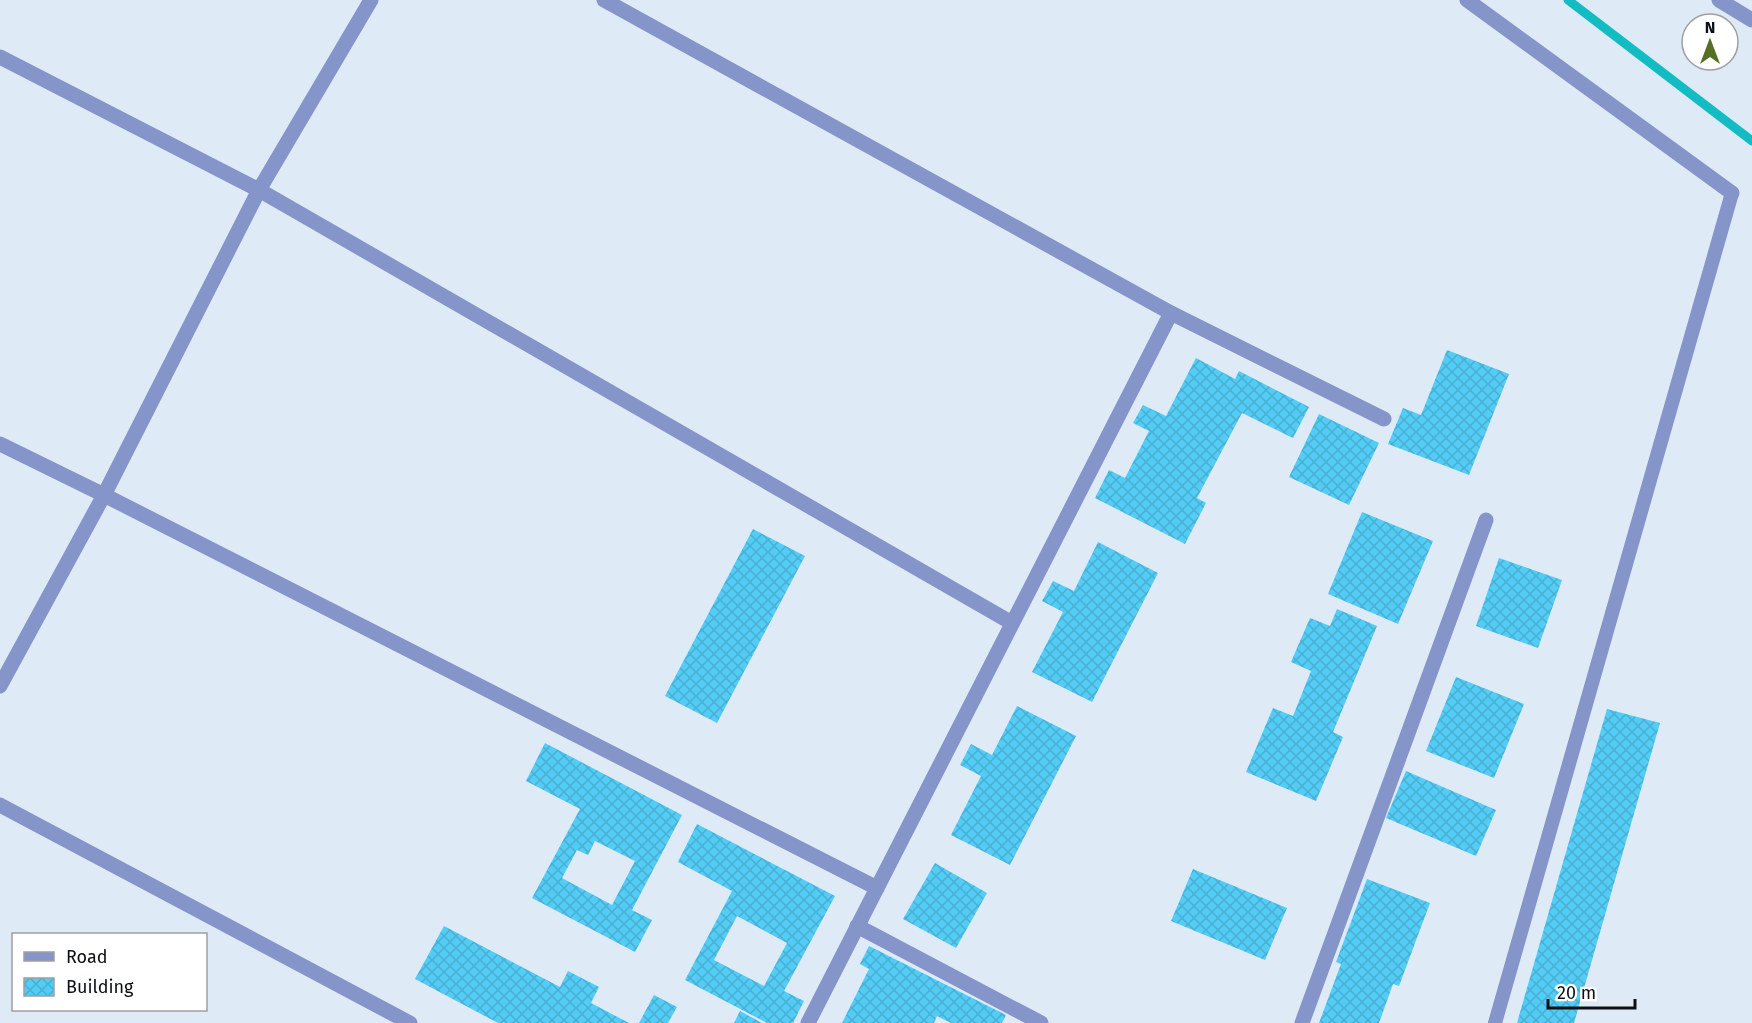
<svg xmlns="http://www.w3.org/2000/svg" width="1752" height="1023" viewBox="0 0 1752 1023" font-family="'Fira Sans',sans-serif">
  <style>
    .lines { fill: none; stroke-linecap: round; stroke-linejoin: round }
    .stream { stroke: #13bcc2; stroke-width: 9 }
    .building { fill: url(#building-cross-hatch); fill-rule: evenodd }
    .service { stroke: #8594c9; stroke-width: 14 }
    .minor { stroke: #8594c9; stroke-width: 15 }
  </style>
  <defs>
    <pattern id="building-cross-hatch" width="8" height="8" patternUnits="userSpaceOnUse" patternTransform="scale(1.5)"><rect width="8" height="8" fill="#54cdf6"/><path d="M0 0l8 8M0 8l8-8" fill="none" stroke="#48afd2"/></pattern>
  </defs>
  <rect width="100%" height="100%" fill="#deeaf6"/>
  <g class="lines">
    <!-- stream -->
    <path class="stream" d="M 1568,0 L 1752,141"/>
  </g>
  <!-- building -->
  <g class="building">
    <path d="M 1447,350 L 1509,374 L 1469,475 L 1388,444 L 1403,408 L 1421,415 Z"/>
    <path d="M 1196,358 L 1235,379 L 1239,371 L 1309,407 L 1293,438 L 1242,413 L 1197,498 L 1206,503 L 1185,544 L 1095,498 L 1109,470 L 1125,478 L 1149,431 L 1133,423 L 1143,405 L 1166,416 Z"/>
    <path d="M 1319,414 L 1379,443 L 1349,505 L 1289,477 Z"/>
    <path d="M 1362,512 L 1433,541 L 1398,624 L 1328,594 Z"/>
    <path d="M 753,529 L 805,556 L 717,723 L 665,696 Z"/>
    <path d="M 1098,542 L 1158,573 L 1092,702 L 1032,672 L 1063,612 L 1042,601 L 1053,581 L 1074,591 Z"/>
    <path d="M 1499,558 L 1562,580 L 1538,648 L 1476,626 Z"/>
    <path d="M 1337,609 L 1377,626 L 1333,732 L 1343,737 L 1316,801 L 1246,772 L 1273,708 L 1293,716 L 1311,671 L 1291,662 L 1310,618 L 1330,626 Z"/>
    <path d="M 1456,677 L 1524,704 L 1494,778 L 1426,751 Z"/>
    <path d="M 1017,706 L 1076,736 L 1010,865 L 951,835 L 981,776 L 960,765 L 971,744 L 992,755 Z"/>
    <path d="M 1607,709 L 1660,723 L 1574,1023 L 1517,1023 Z"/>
    <path d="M 545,743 L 682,815 L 632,910 L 652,920 L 635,952 L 532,898 L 580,809 L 526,781 ZM 595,841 L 635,861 L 612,905 L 562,878 L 577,850 L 588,855 Z"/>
    <path d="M 1406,771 L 1496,810 L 1476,856 L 1386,818 Z"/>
    <path d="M 697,824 L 835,896 L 784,991 L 804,1001 L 793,1023 L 767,1023 L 685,980 L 732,891 L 678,862 ZM 737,916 L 787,943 L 764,986 L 714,960 Z"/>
    <path d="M 935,863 L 987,893 L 956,948 L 903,919 Z"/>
    <path d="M 1193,869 L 1287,908 L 1265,960 L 1171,921 Z"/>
    <path d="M 1367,879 L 1430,903 L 1399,986 L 1393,984 L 1379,1023 L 1319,1023 L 1341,964 L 1336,962 Z"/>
    <path d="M 444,926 L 560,987 L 568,971 L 599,987 L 591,1003 L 629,1023 L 498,1023 L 415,979 Z"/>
    <path d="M 869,946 L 1006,1015 L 1002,1023 L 951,1023 L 937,1016 L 934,1023 L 842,1023 L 869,969 L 860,964 Z"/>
    <path d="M 654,995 L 677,1007 L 668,1023 L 639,1023 Z"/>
    <path d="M 740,1011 L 762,1023 L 734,1023 Z"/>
  </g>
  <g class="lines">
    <!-- service -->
    <path class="service" d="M 1495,1023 L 1732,193"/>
    <!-- minor -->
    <g class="minor">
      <path d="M 604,0 L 1171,313 L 1384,419"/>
      <path d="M 1467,0 L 1732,193"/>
      <path d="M 1719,0 L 1752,20"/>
      <path d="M 0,57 L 259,190 L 1012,623"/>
      <path d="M 0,444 L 104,495 L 877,888"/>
      <path d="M 0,686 L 104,495 L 259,190 L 371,0"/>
      <path d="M 0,805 L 410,1023"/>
      <path d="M 857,926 L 1041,1023"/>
      <path d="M 808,1023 L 1171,313"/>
      <path d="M 1302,1023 L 1486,520"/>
    </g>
  </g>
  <!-- legend -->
  <rect x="12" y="933" width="195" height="78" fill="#ffffff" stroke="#9e9fa1" stroke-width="1.5"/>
  <rect x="24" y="952" width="30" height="9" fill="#8594c9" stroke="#9e9fa1" stroke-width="1.5"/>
  <text x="66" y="963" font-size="18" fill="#0c1014">Road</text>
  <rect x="24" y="978" width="30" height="18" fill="url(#building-cross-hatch)" stroke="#9e9fa1" stroke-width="1.5"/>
  <text x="66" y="993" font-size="18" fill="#0c1014">Building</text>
  <!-- north arrow -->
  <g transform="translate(1710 42)"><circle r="28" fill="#ffffff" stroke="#9e9fa1" stroke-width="1.5"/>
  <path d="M0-4.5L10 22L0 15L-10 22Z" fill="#557024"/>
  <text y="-9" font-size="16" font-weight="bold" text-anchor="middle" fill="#0c1014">N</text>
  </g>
  <!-- scale -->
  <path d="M1548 999v9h87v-9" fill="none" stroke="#0c1014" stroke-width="3"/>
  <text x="1557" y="999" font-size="18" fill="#0c1014" stroke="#ffffff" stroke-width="4.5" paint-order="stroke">20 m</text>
</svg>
